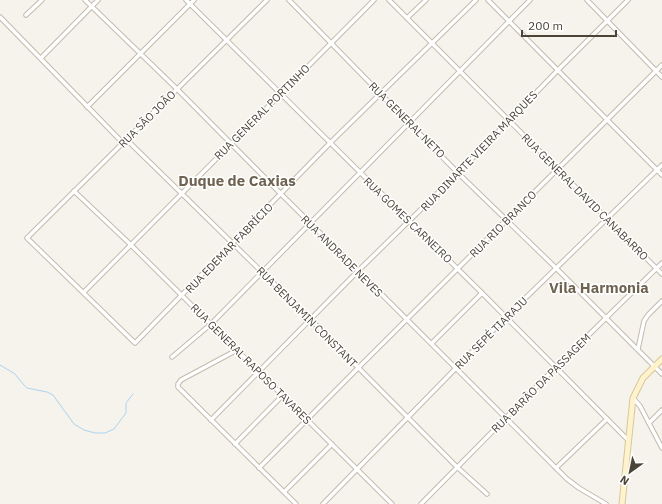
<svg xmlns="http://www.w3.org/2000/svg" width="662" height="504" viewBox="0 0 662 504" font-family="'IBM Plex Sans',sans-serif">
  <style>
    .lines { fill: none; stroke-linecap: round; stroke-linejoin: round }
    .stream { stroke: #a9d4f2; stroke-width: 1 }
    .street-casing { stroke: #c2bbae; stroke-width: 5.5 }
    .secondary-casing { stroke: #d6c79b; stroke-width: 7 }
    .street { stroke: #fff; stroke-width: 3.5 }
    .secondary { stroke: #fff3cd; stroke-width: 5 }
    .labels { text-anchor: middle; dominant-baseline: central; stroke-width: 3; stroke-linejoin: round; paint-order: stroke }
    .street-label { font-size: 11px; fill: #4b4439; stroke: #fff }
    .district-label { font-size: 15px; font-weight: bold; fill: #6e6250; stroke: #fff }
  </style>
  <rect width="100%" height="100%" fill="#f6f3ec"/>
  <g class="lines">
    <!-- stream -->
    <path class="stream" d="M 0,365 L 15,374 L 23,384 L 27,388 L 47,392 L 53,395 L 74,424 L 84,430 L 95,433 L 105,433 L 114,429 L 126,413 L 126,403 L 133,394"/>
    <defs>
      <g id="street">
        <path d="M 85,0 L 178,90 L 281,194 L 567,479 L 579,488 L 606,504"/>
        <path d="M 186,0 L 482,293 L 629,441"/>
        <path d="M 267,0 L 27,238 L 135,343 L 330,143 L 476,0"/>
        <path d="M 289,0 L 458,173 L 556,268 L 662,374"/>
        <path d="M 389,0 L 662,274"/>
        <path d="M 488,0 L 662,175"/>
        <path d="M 587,0 L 662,77"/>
        <path d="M 26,15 L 42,0"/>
        <path d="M 0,17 L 123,143"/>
        <path d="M 407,18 L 426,0"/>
        <path d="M 41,58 L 98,0"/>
        <path d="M 87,107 L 194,0"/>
        <path d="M 127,140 L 310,319 L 457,467 L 487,494"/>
        <path d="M 74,191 L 131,245 L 392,504"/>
        <path d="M 84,292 L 374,0"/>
        <path d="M 432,343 L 482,293"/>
        <path d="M 638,349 L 644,321 L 648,315 L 662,301"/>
        <path d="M 237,350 L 181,380 L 178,384 L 178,387 L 296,504"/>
        <path d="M 172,357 L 211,324 L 530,0"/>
        <path d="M 633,398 L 640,406 L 662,448"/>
        <path d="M 211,420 L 358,271 L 458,173 L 558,70 L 628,0"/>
        <path d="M 649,423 L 662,410"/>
        <path d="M 235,444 L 283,395"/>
        <path d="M 259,468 L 358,368 L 662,65"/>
        <path d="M 556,468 L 607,419"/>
        <path d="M 284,492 L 332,444"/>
        <path d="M 323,504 L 506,317 L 662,165"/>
        <path d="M 421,504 L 556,367 L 662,263"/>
      </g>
      <path id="secondary" d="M 622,504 L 633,398 L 643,378 L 662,359"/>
    </defs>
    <!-- street casing -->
    <use href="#street" class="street-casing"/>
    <!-- secondary casing -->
    <use href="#secondary" class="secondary-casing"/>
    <!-- street -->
    <use href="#street" class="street"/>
    <!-- secondary -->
    <use href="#secondary" class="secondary"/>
  </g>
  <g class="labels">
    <!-- street labels -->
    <g class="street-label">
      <text transform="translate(262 112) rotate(-45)">RUA GENERAL PORTINHO</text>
      <text transform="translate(147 119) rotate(-45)">RUA SÃO JOÃO</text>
      <text transform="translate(407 120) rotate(45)">RUA GENERAL NETO</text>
      <text transform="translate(479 151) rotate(-46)">RUA DINARTE VIEIRA MARQUES</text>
      <text transform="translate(585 197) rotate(45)">RUA GENERAL DAVID CANABARRO</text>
      <text transform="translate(408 220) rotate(44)">RUA GOMES CARNEIRO</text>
      <text transform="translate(503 224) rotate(-45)">RUA RIO BRANCO</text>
      <text transform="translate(229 248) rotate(-46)">RUA EDEMAR FABRÍCIO</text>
      <text transform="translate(342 256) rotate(45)">RUA ANDRADE NEVES</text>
      <text transform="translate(307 317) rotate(45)">RUA BENJAMIN CONSTANT</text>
      <text transform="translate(491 333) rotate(-45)">RUA SEPÉ TIARAJU</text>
      <text transform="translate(251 364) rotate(45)">RUA GENERAL RAPOSO TAVARES</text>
      <text transform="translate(541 383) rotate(-45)">RUA BARÃO DA PASSAGEM</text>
    </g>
    <!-- district labels -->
    <g class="district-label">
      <text x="237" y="180">Duque de Caxias</text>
      <text x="599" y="287">Vila Harmonia</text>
    </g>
  </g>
  <!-- north arrow -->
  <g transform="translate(630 472) rotate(213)" stroke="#ffffff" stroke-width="3" paint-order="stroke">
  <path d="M0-3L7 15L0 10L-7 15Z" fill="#4b4439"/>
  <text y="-6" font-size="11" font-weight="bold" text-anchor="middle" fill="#4b4439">N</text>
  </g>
  <!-- scale -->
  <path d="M522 30v6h94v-6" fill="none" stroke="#4b4439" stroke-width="2"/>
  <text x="528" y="30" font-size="12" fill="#4b4439" stroke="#ffffff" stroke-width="3" paint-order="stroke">200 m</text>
</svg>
